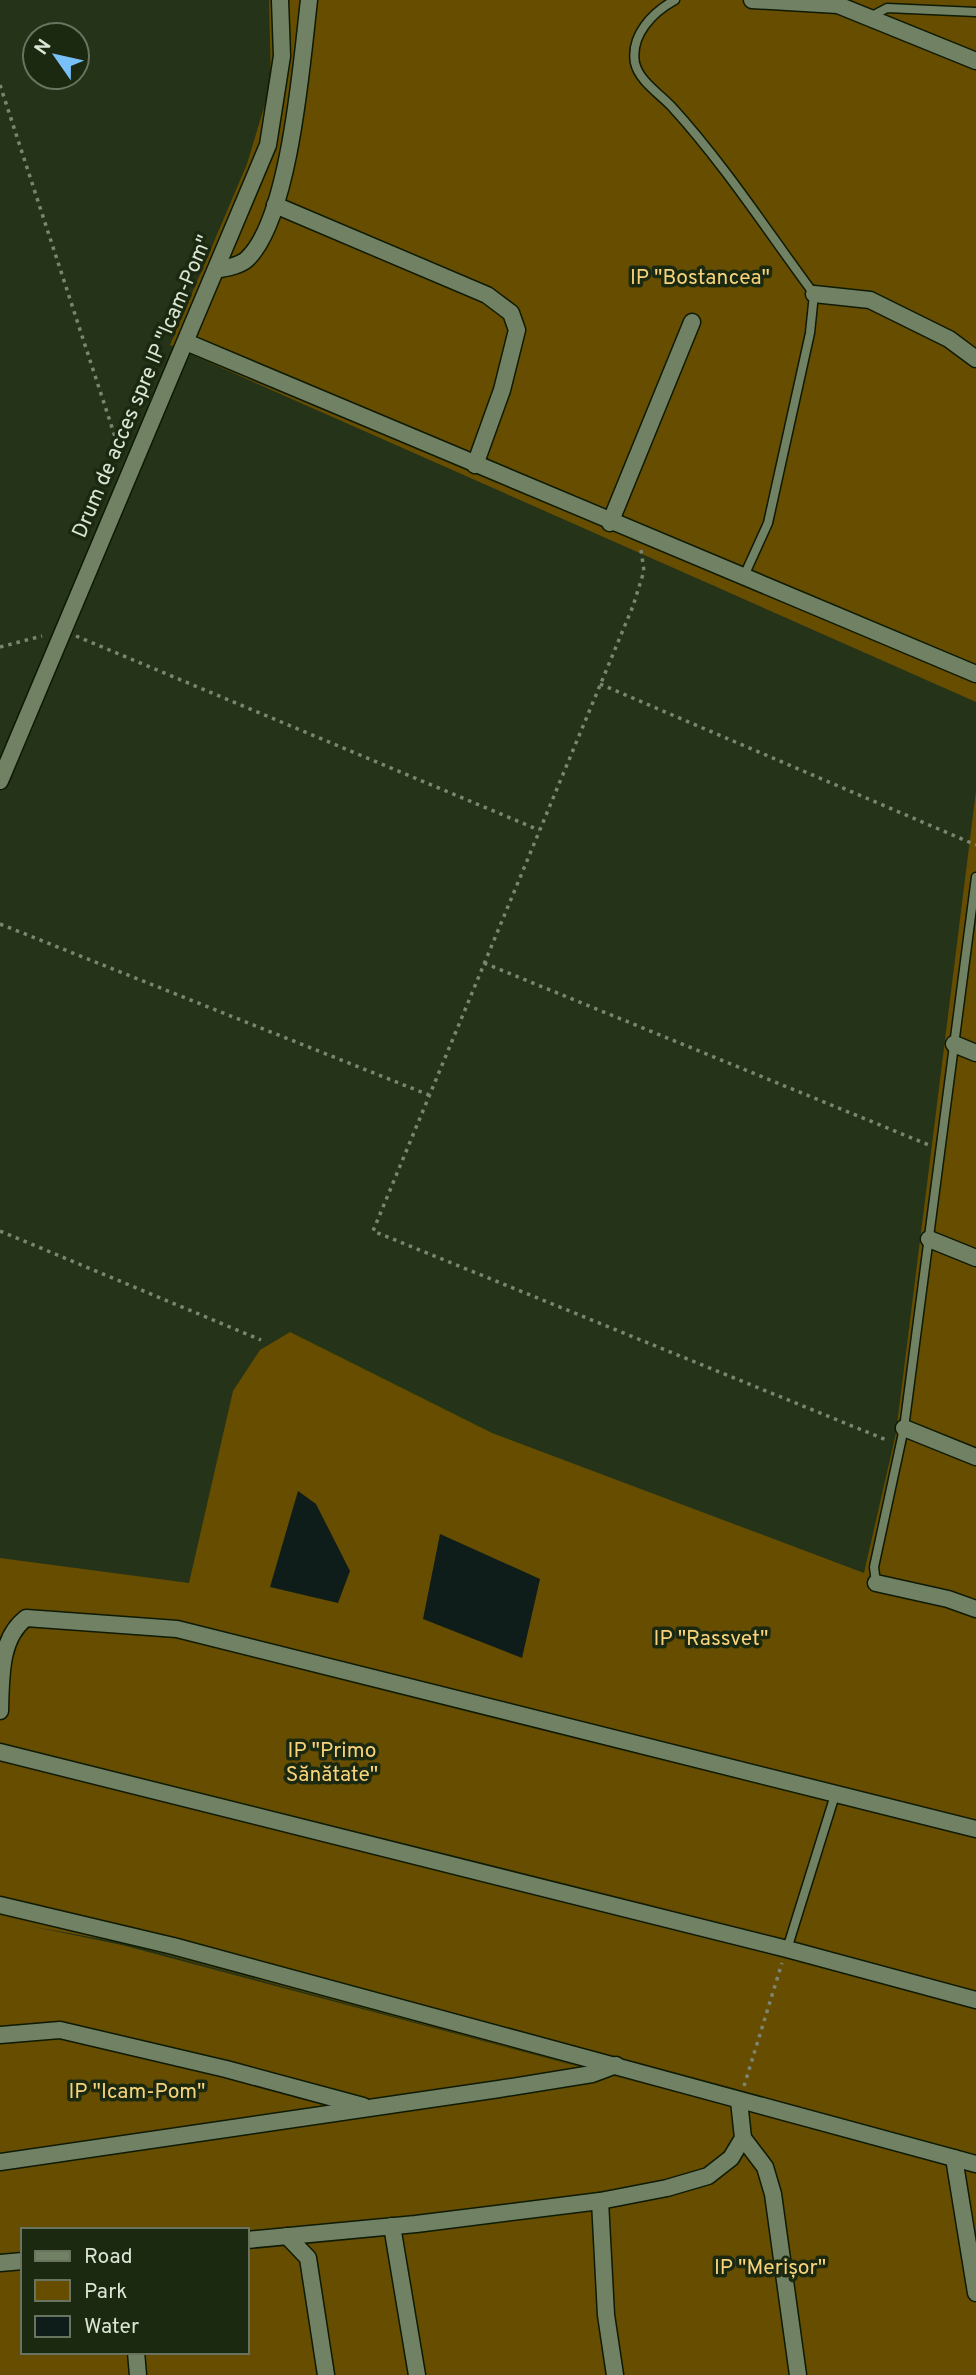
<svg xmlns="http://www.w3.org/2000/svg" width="976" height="2375" viewBox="0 0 976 2375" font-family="Overpass,sans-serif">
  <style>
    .green { fill: #664d00; fill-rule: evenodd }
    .water { fill: #0e1d19 }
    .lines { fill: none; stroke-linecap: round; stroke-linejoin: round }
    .lane-casing { stroke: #0e1a03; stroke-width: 11 }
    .street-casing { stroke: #0e1a03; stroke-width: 19 }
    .path { stroke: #7a8671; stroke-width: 3.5; stroke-dasharray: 3.5 5; stroke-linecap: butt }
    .lane { stroke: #718264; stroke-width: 8 }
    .street { stroke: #718264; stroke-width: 16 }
    .labels { text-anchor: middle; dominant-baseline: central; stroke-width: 7; stroke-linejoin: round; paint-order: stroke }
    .park-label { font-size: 21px; fill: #f8d37c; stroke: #1b2910 }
    .street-label { font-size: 21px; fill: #dce5d5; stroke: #1b2910 }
  </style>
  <rect width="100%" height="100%" fill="#253319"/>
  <!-- green -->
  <g class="green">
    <path d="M 269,0 L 976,0 L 976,702 L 170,345 L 247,164 L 271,84 Z"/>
    <path d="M 976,791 L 976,2375 L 0,2375 L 0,1558 L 189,1583 L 233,1391 L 260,1350 L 290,1332 L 492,1433 L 864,1573 L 896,1433 ZM 30,1926 L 123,1943 L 674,2092 L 122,1945 ZM 23,2230 L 247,2230 L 247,2352 L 23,2352 Z"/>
  </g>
  <!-- water -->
  <g class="water">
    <path d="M 298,1491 L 316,1504 L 350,1571 L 338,1603 L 270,1587 Z"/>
    <path d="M 440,1534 L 540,1579 L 522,1658 L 423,1619 Z"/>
  </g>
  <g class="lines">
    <defs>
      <g id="lane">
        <path d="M 675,0 C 653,12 630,35 635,63 C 639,81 660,94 672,107 C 724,164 768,232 814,294 L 810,333 L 768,523 L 744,576"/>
        <path d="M 870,17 L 887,8 L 976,12"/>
        <path d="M 876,1583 L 874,1567 L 904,1428 L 976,877"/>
        <path d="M 787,1949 L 835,1795"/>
      </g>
      <g id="street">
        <path d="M 752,0 L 838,5 L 976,61"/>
        <path d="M 275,205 L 487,295 L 511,313 L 517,330 L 502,390 L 475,465"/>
        <path d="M 216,270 C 225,268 239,266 246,260 C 290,221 302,59 309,0"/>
        <path d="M 814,294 L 870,300 L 949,339 L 976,359"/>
        <path d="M 186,342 L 976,674"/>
        <path d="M 610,523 L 692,322"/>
        <path d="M 0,781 L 268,145 L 282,56 L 280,0"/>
        <path d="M 954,1044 L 976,1053"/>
        <path d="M 929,1239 L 976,1258"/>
        <path d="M 904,1428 L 976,1457"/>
        <path d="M 876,1583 L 948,1599 L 976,1609"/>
        <path d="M 0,1711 C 1,1676 0,1638 26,1618 L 177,1629 L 976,1829"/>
        <path d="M 0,1752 L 787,1949 L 976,2000"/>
        <path d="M 0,1905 L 173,1946 L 976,2164"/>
        <path d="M 0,2035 L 60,2030 L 226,2069 L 363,2106"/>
        <path d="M 743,2138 L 765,2167 L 773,2194 L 798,2375"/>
        <path d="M 954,2158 L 976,2293"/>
        <path d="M 0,2162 L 499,2089 L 592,2074 L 616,2065"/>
        <path d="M 600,2201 L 606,2315 L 615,2375"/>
        <path d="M 392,2226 L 417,2375"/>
        <path d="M 287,2236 L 308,2258 L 326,2375"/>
        <path d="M 247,2240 L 416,2224 L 600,2201 L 667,2188 L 708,2176 L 731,2158 L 743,2138 L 739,2101"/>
        <path d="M 0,2263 L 23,2261"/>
        <path d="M 136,2352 L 138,2375"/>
      </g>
    </defs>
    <!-- lane casing -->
    <use href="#lane" class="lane-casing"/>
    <!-- street casing -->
    <use href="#street" class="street-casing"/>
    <!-- path -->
    <g class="path">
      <path d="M 0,85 L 120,452"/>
      <path d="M 641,550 L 644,571 L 633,606 L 373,1231 L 889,1441"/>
      <path d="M 76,636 L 539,830"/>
      <path d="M 0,647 L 42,636"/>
      <path d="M 600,684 L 976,845"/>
      <path d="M 0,924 L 429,1095"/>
      <path d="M 484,963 L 929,1145"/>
      <path d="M 0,1231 L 261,1340"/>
      <path d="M 744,2086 L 782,1963"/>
    </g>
    <!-- lane -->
    <use href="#lane" class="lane"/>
    <!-- street -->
    <use href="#street" class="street"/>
  </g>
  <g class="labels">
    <!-- park labels -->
    <g class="park-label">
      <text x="700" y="278">IP "Bostancea"</text>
      <text x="711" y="1639">IP "Rassvet"</text>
      <text x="332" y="1751">IP "Primo<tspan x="332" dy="24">Sănătate"</tspan></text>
      <text x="137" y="2092">IP "Icam-Pom"</text>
      <text x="770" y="2268">IP "Merișor"</text>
    </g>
    <!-- street labels -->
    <g class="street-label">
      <text transform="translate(143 387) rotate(-67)">Drum de acces spre IP "Icam-Pom"</text>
    </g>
  </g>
  <!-- legend -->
  <rect x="21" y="2228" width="228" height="126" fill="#1b2910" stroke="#68745f" stroke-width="2"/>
  <rect x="35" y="2251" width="35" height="10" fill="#718264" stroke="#68745f" stroke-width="2"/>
  <text x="84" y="2263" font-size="21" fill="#dce5d5">Road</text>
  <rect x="35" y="2280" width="35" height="21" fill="#664d00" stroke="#68745f" stroke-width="2"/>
  <text x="84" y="2298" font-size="21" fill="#dce5d5">Park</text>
  <rect x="35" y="2316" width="35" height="21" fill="#0e1d19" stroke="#68745f" stroke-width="2"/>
  <text x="84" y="2333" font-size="21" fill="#dce5d5">Water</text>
  <!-- north arrow -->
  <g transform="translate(56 56) rotate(304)"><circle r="33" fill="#1b2910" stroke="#68745f" stroke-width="2"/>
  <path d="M0-5L12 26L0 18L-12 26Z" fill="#79bff8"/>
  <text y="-10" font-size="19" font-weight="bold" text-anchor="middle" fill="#dce5d5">N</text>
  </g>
</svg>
